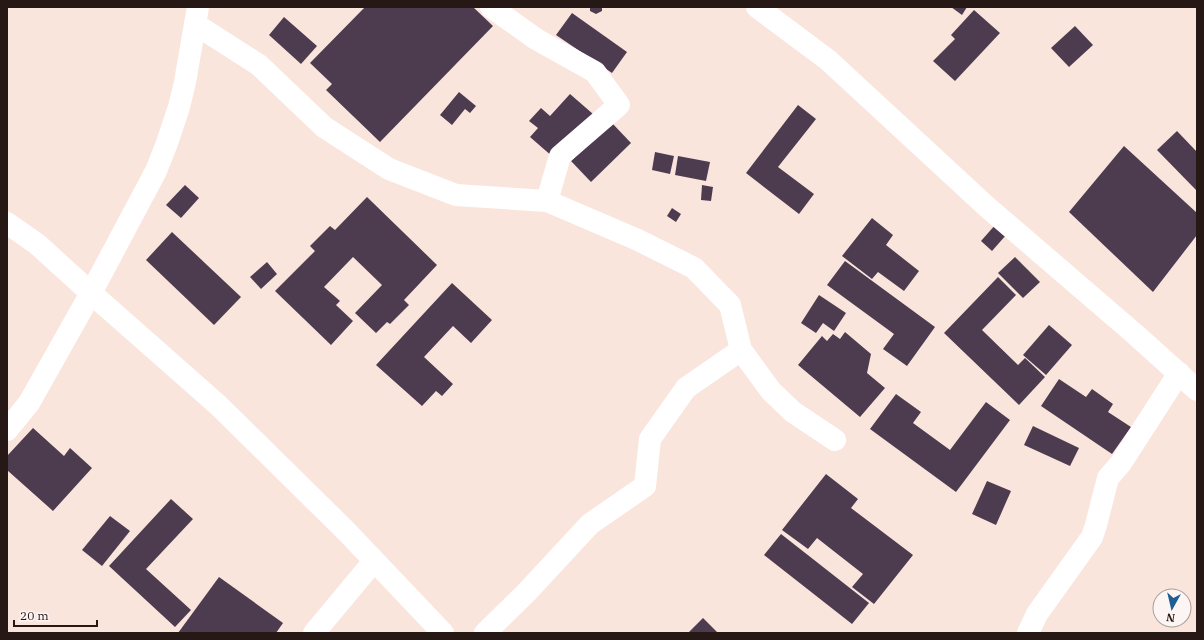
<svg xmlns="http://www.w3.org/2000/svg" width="1204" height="640" viewBox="0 0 1204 640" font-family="'IBM Plex Serif',serif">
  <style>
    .building { fill: #4d3b50 }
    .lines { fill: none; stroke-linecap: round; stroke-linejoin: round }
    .minor { stroke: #fff; stroke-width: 22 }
  </style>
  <rect width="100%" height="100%" fill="#fae5dd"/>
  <!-- building -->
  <g class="building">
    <path d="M 365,7 L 473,7 L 493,26 L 380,142 L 326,90 L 332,84 L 310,63 Z"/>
    <path d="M 590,7 L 602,7 L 602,11 L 596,14 L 590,11 Z"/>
    <path d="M 951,7 L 967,7 L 962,15 Z"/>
    <path d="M 974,10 L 1000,33 L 955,81 L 933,61 L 955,39 L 951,35 Z"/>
    <path d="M 572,13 L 627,52 L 612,73 L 556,35 Z"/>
    <path d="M 284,17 L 317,46 L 301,64 L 269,35 Z"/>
    <path d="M 1075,26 L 1093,45 L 1069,67 L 1051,48 Z"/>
    <path d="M 459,92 L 476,106 L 470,113 L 465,109 L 452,125 L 440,115 Z"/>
    <path d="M 570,94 L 593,114 L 553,157 L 530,137 L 538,128 L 529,121 L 541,108 L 550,116 Z"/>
    <path d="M 798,105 L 816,119 L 778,167 L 814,194 L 799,214 L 746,173 Z"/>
    <path d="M 612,123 L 631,143 L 591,182 L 571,161 Z"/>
    <path d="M 1177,131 L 1197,152 L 1197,191 L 1157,150 Z"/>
    <path d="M 1124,146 L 1197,213 L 1197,235 L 1153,292 L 1069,212 Z"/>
    <path d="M 655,152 L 674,156 L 670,174 L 652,170 Z"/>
    <path d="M 678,156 L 710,162 L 706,181 L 675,175 Z"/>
    <path d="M 185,185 L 199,198 L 181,218 L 166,205 Z"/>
    <path d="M 702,185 L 713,187 L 711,201 L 701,200 Z"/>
    <path d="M 367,197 L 437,265 L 404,300 L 409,305 L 390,324 L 387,322 L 376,333 L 355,313 L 382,285 L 353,257 L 324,287 L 340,301 L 336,305 L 353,321 L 331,345 L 275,291 L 315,251 L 310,246 L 330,226 L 335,230 Z"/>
    <path d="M 672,208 L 681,214 L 676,222 L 667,216 Z"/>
    <path d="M 872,218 L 893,235 L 886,245 L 919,271 L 904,291 L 878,272 L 872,279 L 842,256 Z"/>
    <path d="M 996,224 L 1007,234 L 992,251 L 981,241 Z"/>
    <path d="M 172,232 L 241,297 L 214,325 L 146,260 Z"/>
    <path d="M 1015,257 L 1040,282 L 1023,298 L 998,273 Z"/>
    <path d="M 845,261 L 935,327 L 907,366 L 883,349 L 894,334 L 827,285 Z"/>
    <path d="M 267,262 L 277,274 L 261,289 L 250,277 Z"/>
    <path d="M 998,277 L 1016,295 L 982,330 L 1018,365 L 1025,358 L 1045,377 L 1019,405 L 944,333 Z"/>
    <path d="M 452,283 L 492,320 L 471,343 L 453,326 L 424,357 L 453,384 L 442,396 L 436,391 L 422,406 L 376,365 Z"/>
    <path d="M 819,295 L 846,313 L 834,331 L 823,323 L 816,333 L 801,323 Z"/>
    <path d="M 1049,325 L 1072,345 L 1046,375 L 1023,355 Z"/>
    <path d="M 845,332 L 871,354 L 867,373 L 885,388 L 860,417 L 798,365 L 822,336 L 827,341 L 833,334 L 840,339 Z"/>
    <path d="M 1059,379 L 1086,397 L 1092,389 L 1113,404 L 1108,412 L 1131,427 L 1112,454 L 1041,406 Z"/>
    <path d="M 896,394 L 921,412 L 913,423 L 950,450 L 986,402 L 1010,420 L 956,492 L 870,429 Z"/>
    <path d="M 1033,426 L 1079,448 L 1070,466 L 1024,445 Z"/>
    <path d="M 33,428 L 64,456 L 70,448 L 92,468 L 53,511 L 7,470 L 7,456 Z"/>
    <path d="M 826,474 L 858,499 L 851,508 L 913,555 L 874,604 L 852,587 L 863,574 L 817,538 L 808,549 L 782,530 Z"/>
    <path d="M 987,481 L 1011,491 L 996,525 L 972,514 Z"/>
    <path d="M 171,499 L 193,519 L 146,569 L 191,610 L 175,627 L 109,566 Z"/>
    <path d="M 110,516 L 130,531 L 102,566 L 82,550 Z"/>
    <path d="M 781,534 L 869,603 L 852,624 L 764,555 Z"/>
    <path d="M 219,577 L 283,623 L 276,633 L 178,633 Z"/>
    <path d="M 703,618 L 718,633 L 688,633 Z"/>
  </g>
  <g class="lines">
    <!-- minor -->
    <g class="minor">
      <path d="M 491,7 L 536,39 L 595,72 L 619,105 L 560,156 L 547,201"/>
      <path d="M 757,7 L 828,60 L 986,206 L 1136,335 L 1197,390"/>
      <path d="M 195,24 L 259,65 L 324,127 L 389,169 L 456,195 L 547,201 L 638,240 L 694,268 L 730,305 L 741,350 L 771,391 L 793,412 L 835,440"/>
      <path d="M 7,223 L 37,244 L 91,293 L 218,405 L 346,531 L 443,633"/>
      <path d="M 7,430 L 29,403 L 91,293 L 156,171 L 167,143 L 179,107 L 185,82 L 198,7"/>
      <path d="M 314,633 L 374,561"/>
      <path d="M 485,633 L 526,593 L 590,524 L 645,486 L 650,439 L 686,388 L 741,350"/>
      <path d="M 1028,633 L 1037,614 L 1092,537 L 1096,525 L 1108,478 L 1121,463 L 1179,373"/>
    </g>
  </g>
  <!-- border -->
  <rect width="1204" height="640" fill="none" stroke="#261915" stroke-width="16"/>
  <!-- north arrow -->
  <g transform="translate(1172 608) rotate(188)"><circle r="19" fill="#fdf5f3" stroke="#a79d9a"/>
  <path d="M0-3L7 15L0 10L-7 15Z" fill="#1f5d93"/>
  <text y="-6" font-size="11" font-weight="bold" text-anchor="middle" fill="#261915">N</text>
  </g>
  <!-- scale -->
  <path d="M14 620v6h83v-6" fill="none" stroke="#261915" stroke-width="2"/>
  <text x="20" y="620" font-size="12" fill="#261915" stroke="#fdf5f3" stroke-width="3" paint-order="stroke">20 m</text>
</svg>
